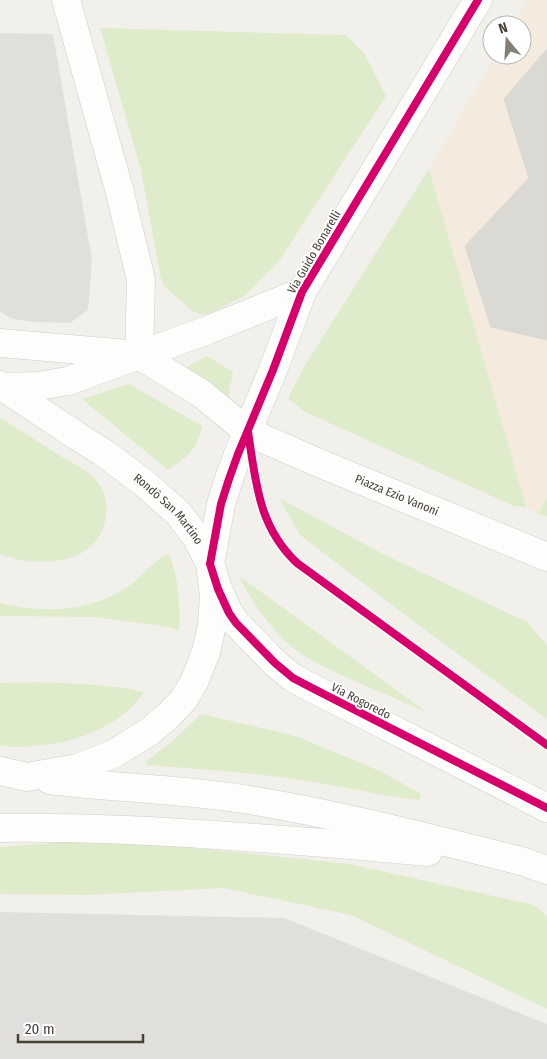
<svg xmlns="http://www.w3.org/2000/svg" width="547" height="1059" viewBox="0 0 547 1059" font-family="'Fira Sans Condensed',sans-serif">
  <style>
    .commercial { fill: #f4ebde }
    .green { fill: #dfeccb }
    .parking { fill: #e1dfdb }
    .building { fill: #dbd9d4; stroke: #dad7d1 }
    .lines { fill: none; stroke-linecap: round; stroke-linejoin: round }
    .minor-casing { stroke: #cfcdc9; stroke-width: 29 }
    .minor { stroke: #fdfdfc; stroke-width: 28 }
    .cycleway-casing { stroke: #fff; stroke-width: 11 }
    .cycleway { stroke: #d6006c; stroke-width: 8 }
    .labels { text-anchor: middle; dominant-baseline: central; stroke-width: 4; stroke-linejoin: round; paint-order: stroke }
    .street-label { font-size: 12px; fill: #484137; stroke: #fff }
  </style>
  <rect width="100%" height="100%" fill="#f1f0eb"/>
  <!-- commercial -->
  <path class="commercial" d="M 528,0 L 547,0 L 547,517 L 526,507 L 514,506 L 305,412 L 288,398 L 304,367 L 429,169 L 496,55 L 522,55 L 522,25 L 513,25 Z"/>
  <!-- green -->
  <g class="green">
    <path d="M 100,28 L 346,35 L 364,53 L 386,96 L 279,261 L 246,295 L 209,314 L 199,314 L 191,310 L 171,292 L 164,286 L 161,279 L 141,170 Z"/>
    <path d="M 429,169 L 526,507 L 514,506 L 305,412 L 288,398 L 304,367 Z"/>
    <path d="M 207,356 L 233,372 L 227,403 L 180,371 Z"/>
    <path d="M 129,384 L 202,426 C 197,451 188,456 168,470 L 82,399 Z"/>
    <path d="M 0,418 C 20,430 39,442 59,455 C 72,463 90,471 99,484 C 105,493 108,505 106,516 C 100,566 37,569 0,554 Z"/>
    <path d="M 547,496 L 547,517 L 538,514 Z"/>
    <path d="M 279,498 L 385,555 L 527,622 L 547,645 L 547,719 L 417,624 L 300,535 Z"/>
    <path d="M 169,554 C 179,579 180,603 179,630 L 163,626 L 93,617 L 0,616 L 0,603 C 43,614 93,612 130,585 C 144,575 154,559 169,554 Z"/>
    <path d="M 239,576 L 428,713 C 408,704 388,695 368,687 C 344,676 319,666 297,651 C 275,635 250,600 239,576 Z"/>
    <path d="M 39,682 C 74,684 110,684 144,692 C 120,728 73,744 31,746 C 21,747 10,748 0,745 L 0,683 Z"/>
    <path d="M 201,714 L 279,732 L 301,738 L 382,772 L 421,794 L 419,800 C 377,795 336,785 294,779 C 245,772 197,769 148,765 L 146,762 L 148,760 L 176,738 Z"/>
    <path d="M 107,839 L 350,864 L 534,905 L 547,916 L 547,1009 L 351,915 L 223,888 L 88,895 L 0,894 L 0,847 Z"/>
  </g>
  <!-- parking -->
  <g class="parking">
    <path d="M 0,33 L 53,34 L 92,260 L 88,310 L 70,323 L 34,322 L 13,319 L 0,312 Z"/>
    <path d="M 0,912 L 284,918 L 547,1024 L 547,1059 L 0,1059 Z"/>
  </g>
  <!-- building -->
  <path class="building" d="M 547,49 L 547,340 L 491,327 L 465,246 L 529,178 L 504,99 Z"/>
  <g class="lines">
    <defs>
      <g id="minor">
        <path d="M 66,0 L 119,189 L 141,280 L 139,355"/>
        <path d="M 478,0 L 302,292 L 273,370 L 238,454 L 229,479 L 221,504 L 210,564 L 218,589 L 229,613 L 236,623 L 275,663 L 293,678 L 312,688 L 547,808"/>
        <path id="s1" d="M 0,343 L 139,355 L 202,394 L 248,432 L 319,463 L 547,557"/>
        <path id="s2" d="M 0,385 L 77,436 L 104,453 L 144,483 L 178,513 L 197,538 L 210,564 L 214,595 L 212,625 L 206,652 L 194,682 L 184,699 L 168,716 L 149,732 L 131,743 L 115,753 L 96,761 L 77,768 L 27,777 L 0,771"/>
        <path d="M 0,387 L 38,386 L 68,381 L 208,330 L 302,292"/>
        <path d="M 50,780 C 114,788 179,789 243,799 C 337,814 429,838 521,861 L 547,870"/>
        <path d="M 0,828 C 81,827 162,831 242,837 C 304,841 366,846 428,852"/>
      </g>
    </defs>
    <!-- minor casing -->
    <use href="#minor" class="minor-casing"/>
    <!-- minor -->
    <use href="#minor" class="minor"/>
    <defs>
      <g id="cycleway">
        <path d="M 478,0 L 302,292 L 273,370 L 238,454 L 229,479 L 221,504 L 210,564 L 218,589 L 229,613 L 236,623 L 275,663 L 293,678 L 312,688 L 547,808"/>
        <path d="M 248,432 C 256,482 258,526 297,563 L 547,745"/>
      </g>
    </defs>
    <!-- cycleway casing -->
    <use href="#cycleway" class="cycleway-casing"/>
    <!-- cycleway -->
    <use href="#cycleway" class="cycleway"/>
  </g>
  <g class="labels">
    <!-- street labels -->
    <g class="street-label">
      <text transform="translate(314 252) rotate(-60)">Via Guido Bonarelli</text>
      <text stroke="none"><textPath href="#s1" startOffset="435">Piazza Ezio Vanoni</textPath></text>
      <text stroke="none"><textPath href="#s2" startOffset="210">Rondò San Martino</textPath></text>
      <text transform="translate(361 701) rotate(27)">Via Rogoredo</text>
    </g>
  </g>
  <!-- north arrow -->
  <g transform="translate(507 40) rotate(342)"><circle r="24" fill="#ffffff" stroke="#b6b3af"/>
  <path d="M0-4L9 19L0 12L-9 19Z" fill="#837e76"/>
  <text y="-8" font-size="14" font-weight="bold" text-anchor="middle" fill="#484137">N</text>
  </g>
  <!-- scale -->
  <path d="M18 1034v8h125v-8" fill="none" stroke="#484137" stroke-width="2.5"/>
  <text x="25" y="1034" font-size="15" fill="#484137" stroke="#ffffff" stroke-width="4" paint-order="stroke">20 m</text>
</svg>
